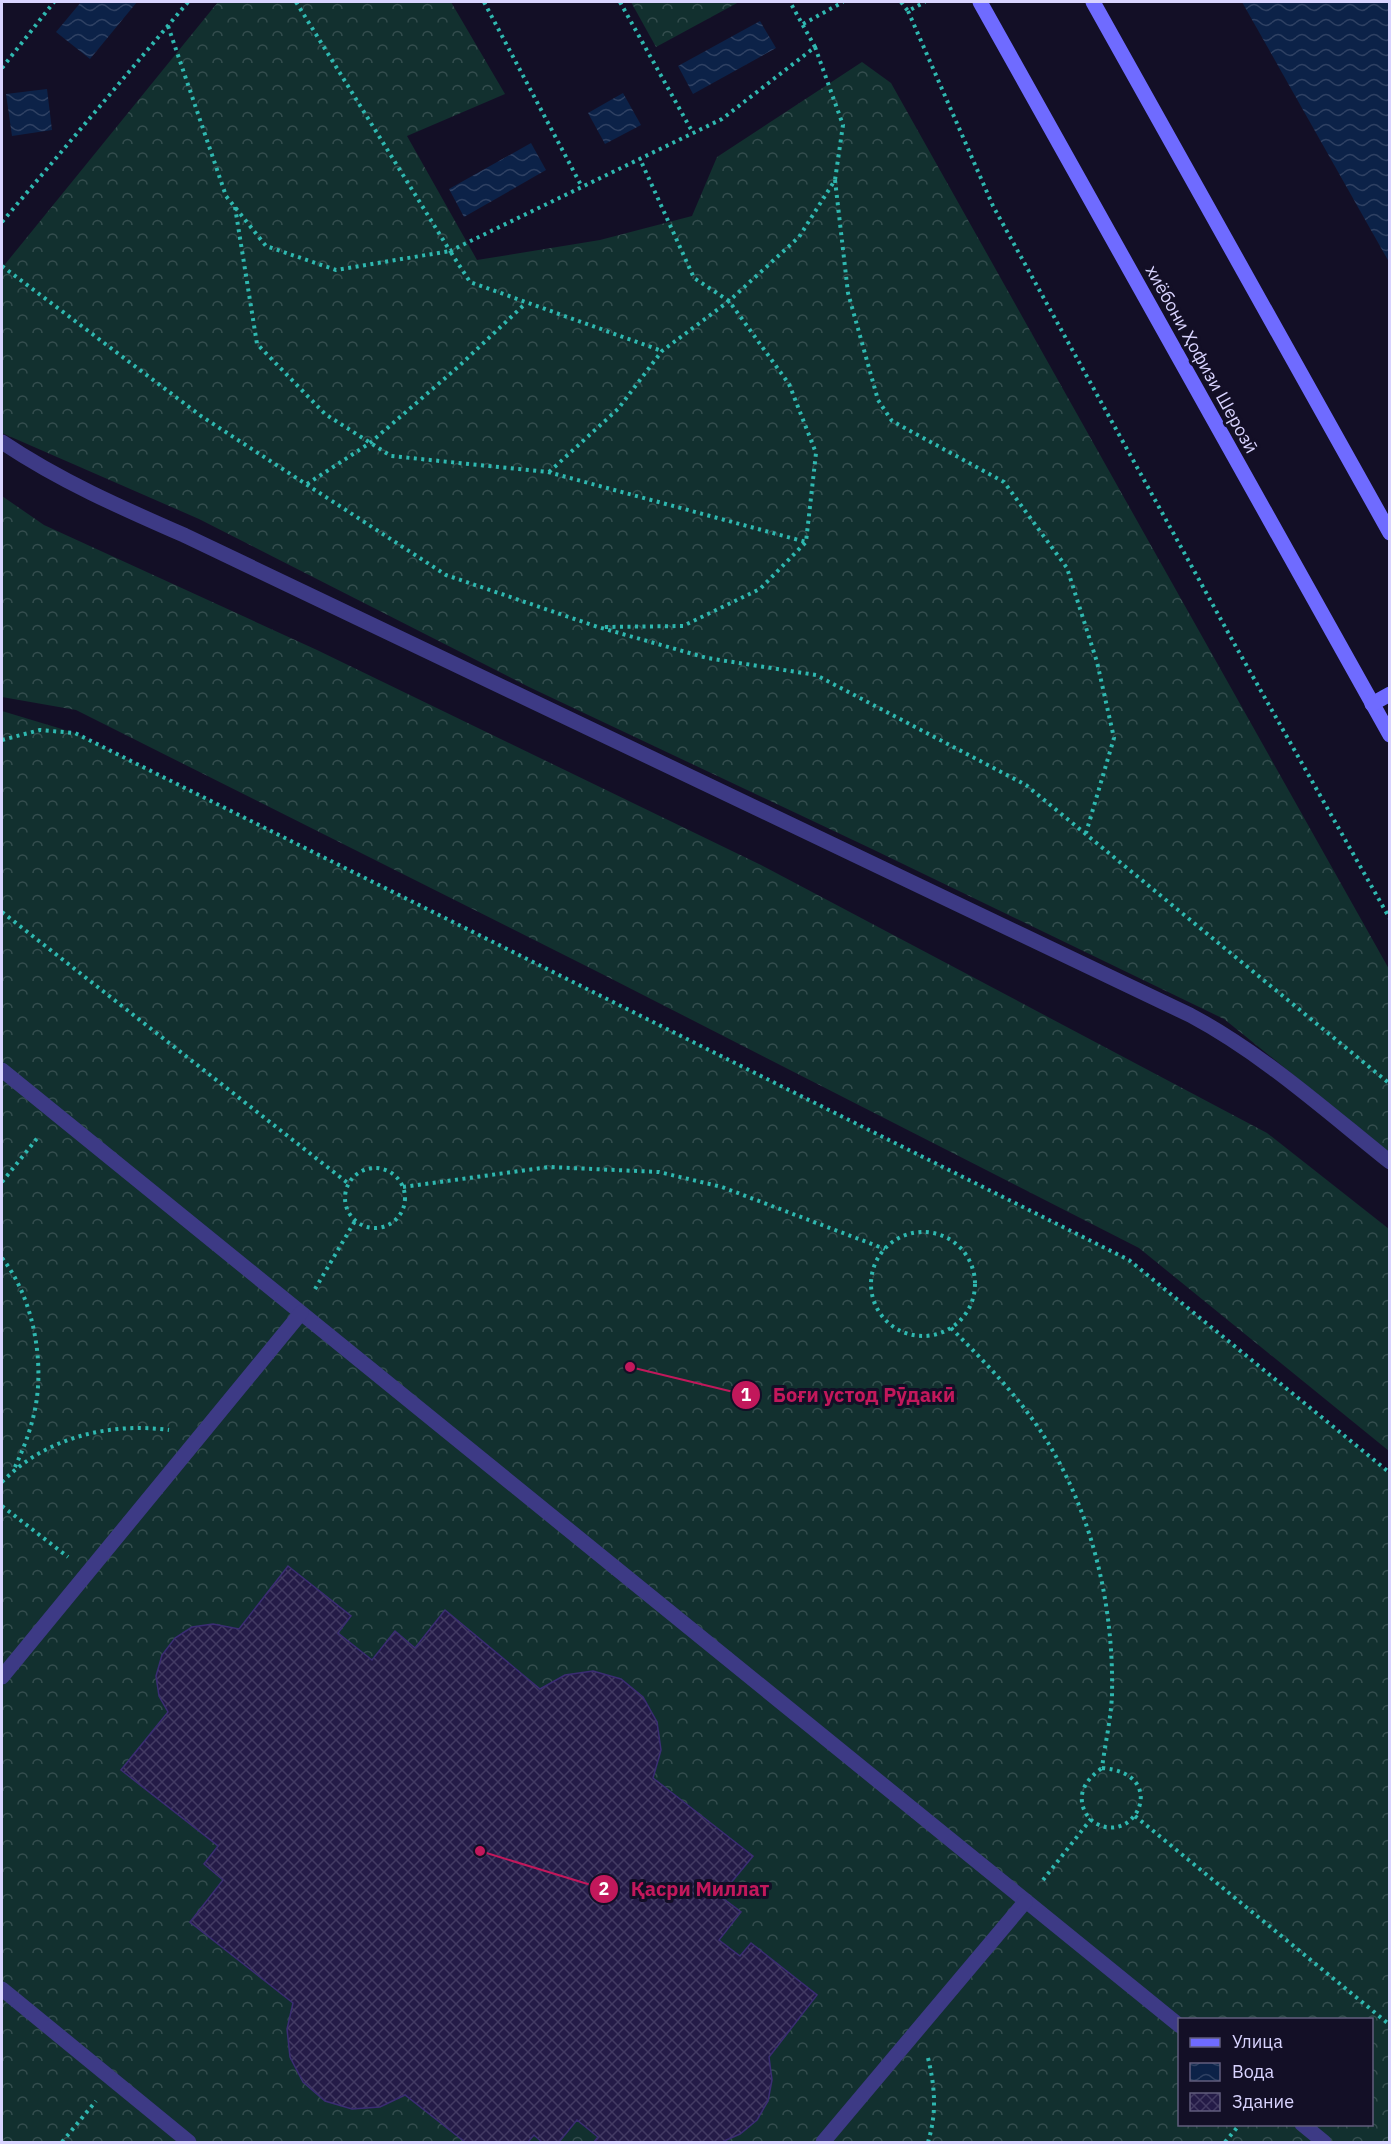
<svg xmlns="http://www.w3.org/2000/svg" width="1391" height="2144" viewBox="0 0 1391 2144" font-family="'IBM Plex Sans',sans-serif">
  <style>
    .forest { fill: url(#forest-crowns); fill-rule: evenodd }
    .water { fill: url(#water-waves) }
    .building { fill: url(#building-cross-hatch); stroke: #3b2d73; stroke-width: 1.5 }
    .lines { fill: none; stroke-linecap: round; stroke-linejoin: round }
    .path { stroke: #2fb8b0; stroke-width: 4; stroke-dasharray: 3 4.5; stroke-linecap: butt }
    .service { stroke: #3d3a85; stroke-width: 15 }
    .secondary { stroke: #6f6bff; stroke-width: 15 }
    .labels { text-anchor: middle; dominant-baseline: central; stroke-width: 6; stroke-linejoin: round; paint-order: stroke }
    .street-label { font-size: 18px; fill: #d9d4ff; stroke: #130f26 }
    .leader { fill: none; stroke: #c2185b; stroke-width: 2 }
    .callout-dot { fill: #c2185b; stroke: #130f26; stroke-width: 2 }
    .mark-label { font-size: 18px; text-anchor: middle; font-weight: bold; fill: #fff }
    .callout-label { font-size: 20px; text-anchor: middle; font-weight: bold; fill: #c2185b; stroke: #130f26; stroke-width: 6; stroke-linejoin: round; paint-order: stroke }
  </style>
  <defs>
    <pattern id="forest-crowns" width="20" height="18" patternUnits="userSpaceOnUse" patternTransform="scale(1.5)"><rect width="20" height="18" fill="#12302f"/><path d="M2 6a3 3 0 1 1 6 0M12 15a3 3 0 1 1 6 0" fill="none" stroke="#344d4e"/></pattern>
    <pattern id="water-waves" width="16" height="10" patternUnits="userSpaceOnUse" patternTransform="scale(1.5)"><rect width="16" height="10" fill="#0c2248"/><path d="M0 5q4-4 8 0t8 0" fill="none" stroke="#2f4163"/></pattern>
    <pattern id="building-cross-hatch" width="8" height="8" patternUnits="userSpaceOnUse" patternTransform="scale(1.5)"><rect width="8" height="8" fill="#241b47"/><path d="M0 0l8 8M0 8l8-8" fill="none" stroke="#433b63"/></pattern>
  </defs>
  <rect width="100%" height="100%" fill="#130f26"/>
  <!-- forest -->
  <g class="forest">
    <path d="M 218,2 L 451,2 L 505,94 L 407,136 L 477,260 L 600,240 L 692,216 L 717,157 L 862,62 L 891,83 L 1389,969 L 1389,1152 L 1224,1019 L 872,849 L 529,687 L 199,519 L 2,433 L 2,268 Z"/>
    <path d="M 631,2 L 739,2 L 656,47 Z"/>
    <path d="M 2,496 L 44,525 L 317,650 L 761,865 L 1267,1133 L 1389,1229 L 1389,1451 L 1139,1248 L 602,974 L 76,710 L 2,697 Z"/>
    <path d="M 2,711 L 75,733 L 1129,1260 L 1389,1473 L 1389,2142 L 2,2142 ZM 1180,2020 L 1372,2020 L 1372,2124 L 1180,2124 Z"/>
  </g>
  <!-- water -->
  <g class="water">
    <path d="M 81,2 L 137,2 L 90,59 L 56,32 Z"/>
    <path d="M 1242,2 L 1389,2 L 1389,262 Z"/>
    <path d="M 760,21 L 776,48 L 693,94 L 678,66 Z"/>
    <path d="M 47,89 L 52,130 L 12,136 L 6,94 Z"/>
    <path d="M 623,93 L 641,125 L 605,144 L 588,113 Z"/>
    <path d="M 531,143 L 546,170 L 464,217 L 449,189 Z"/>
  </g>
  <!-- building -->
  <path class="building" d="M 288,1566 L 351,1616 L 338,1633 L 372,1660 L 395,1631 L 415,1648 L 445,1610 L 540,1689 L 565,1675 L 593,1671 L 621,1679 L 643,1697 L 657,1722 L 661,1750 L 653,1778 L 753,1856 L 720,1896 L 741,1912 L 719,1940 L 740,1956 L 751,1943 L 817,1995 L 769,2057 L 772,2080 L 768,2101 L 757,2120 L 740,2134 L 722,2142 L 594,2142 L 598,2137 L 577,2120 L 559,2142 L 542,2142 L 534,2135 L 528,2142 L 465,2142 L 405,2095 L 380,2107 L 352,2109 L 325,2101 L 303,2082 L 290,2057 L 287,2029 L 293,2003 L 190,1922 L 223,1880 L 204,1864 L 218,1846 L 121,1770 L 168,1712 L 159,1696 L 156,1676 L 162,1655 L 175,1638 L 192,1627 L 213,1624 L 239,1629 Z"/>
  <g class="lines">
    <!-- path -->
    <g class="path">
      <path d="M 296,2 L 450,251 L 722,119 L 815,47 L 790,2"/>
      <path d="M 484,2 L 582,187"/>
      <path d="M 620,2 L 693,133"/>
      <path d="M 901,2 L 908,11 L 925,2"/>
      <path d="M 908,11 L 993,206 L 1235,645 L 1390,919"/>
      <path d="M 803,24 L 843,2"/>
      <path d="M 168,26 L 226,196 L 266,246 L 336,270 L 450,251 L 470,282 L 662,351"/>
      <path d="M 2,68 L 54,2"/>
      <path d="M 835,180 L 848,293 L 878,400 L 892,421 L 1004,482 L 1067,568 L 1097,662 L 1114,738 L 1086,833"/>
      <path d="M 235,207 L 257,344 L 325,414 L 391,456 L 548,472 L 806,542"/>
      <path d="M 2,222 L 188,2"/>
      <path d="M 2,266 L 201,416 L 446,575 L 598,627 L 707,658 L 816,675 L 1026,785 L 1390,1084"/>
      <path d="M 549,472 L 618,409 L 662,351 L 729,301 L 799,237 L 835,180 L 843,125 L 815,47"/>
      <path d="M 307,484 L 370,443 L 458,367 L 526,303"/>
      <path d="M 605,627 L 683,626 L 760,589 L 806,542 L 816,453 L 789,384 L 729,301 L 694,278 L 640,159"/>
      <path d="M 2,740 L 40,730 L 75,733 L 1129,1260 L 1390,1473"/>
      <path d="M 2,912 L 349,1184"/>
      <circle cx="375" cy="1198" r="30"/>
      <path d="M 2,1182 L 39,1136"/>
      <path d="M 403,1187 L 549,1167 L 659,1172 L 722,1187 L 885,1249"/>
      <circle cx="923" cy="1284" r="52"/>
      <path d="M 2,1258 C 32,1296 44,1356 36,1404 C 32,1427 24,1448 14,1469"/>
      <path d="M 315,1289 L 355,1221"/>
      <path d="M 951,1328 C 982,1359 1013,1391 1038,1427 C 1091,1506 1114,1602 1112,1695 C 1111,1719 1105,1744 1102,1768"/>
      <path d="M 2,1482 C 45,1438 108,1422 169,1430"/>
      <path d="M 2,1506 L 68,1557"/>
      <path d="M 1102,1768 C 1169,1773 1137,1844 1097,1824 C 1089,1820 1083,1811 1082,1802 C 1080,1787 1091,1776 1102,1768 Z"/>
      <path d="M 1135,1816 L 1390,2025"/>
      <path d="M 1043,1880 L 1091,1819"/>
      <path d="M 928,2058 C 935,2087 937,2113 928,2142"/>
      <path d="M 62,2142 L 96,2101"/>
      <path d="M 1225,2142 L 1240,2124"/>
    </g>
    <!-- service -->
    <g class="service">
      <path d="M 2,442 C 60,481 122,508 186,536 L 1190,1015 C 1263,1054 1325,1110 1390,1162"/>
      <path d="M 2,1070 L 1180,2026"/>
      <path d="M 2,1677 L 301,1313"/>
      <path d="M 2,1989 L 189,2142"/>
      <path d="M 1302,2124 L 1324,2142"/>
      <path d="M 823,2142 L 1025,1902"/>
    </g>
    <!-- secondary -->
    <g class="secondary">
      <path d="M 980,2 L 1390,735"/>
      <path d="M 1093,2 L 1390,533"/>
      <path d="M 1372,704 L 1390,694"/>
    </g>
  </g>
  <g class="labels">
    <!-- street labels -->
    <g class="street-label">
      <text transform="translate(1202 359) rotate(61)">хиёбони Ҳофизи Шерозӣ</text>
    </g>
  </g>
  <!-- callouts -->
  <path class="leader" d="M630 1367L746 1395M480 1851L604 1889"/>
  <g class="callout-dot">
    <circle cx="630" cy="1367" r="6"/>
    <circle cx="480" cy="1851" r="6"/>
    <circle cx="746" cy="1395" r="15"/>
    <circle cx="604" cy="1889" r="15"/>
  </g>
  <g class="mark-label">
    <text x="746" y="1401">1</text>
    <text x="604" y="1895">2</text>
  </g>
  <g class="callout-label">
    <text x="864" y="1402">Боғи устод Рӯдакӣ</text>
    <text x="700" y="1896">Қасри Миллат</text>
  </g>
  <!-- border -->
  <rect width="1391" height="2144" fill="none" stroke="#d9d4ff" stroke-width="6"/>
  <!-- legend -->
  <rect x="1178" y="2018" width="195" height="108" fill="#130f26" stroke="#625e7d" stroke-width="1.5"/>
  <rect x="1190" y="2038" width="30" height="9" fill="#6f6bff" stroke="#625e7d" stroke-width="1.5"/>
  <text x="1232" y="2048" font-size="18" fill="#d9d4ff">Улица</text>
  <rect x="1190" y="2063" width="30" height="18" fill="url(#water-waves)" stroke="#625e7d" stroke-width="1.5"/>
  <text x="1232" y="2078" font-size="18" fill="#d9d4ff">Вода</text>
  <rect x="1190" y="2093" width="30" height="18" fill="url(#building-cross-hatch)" stroke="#625e7d" stroke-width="1.5"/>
  <text x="1232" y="2108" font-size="18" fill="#d9d4ff">Здание</text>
</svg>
